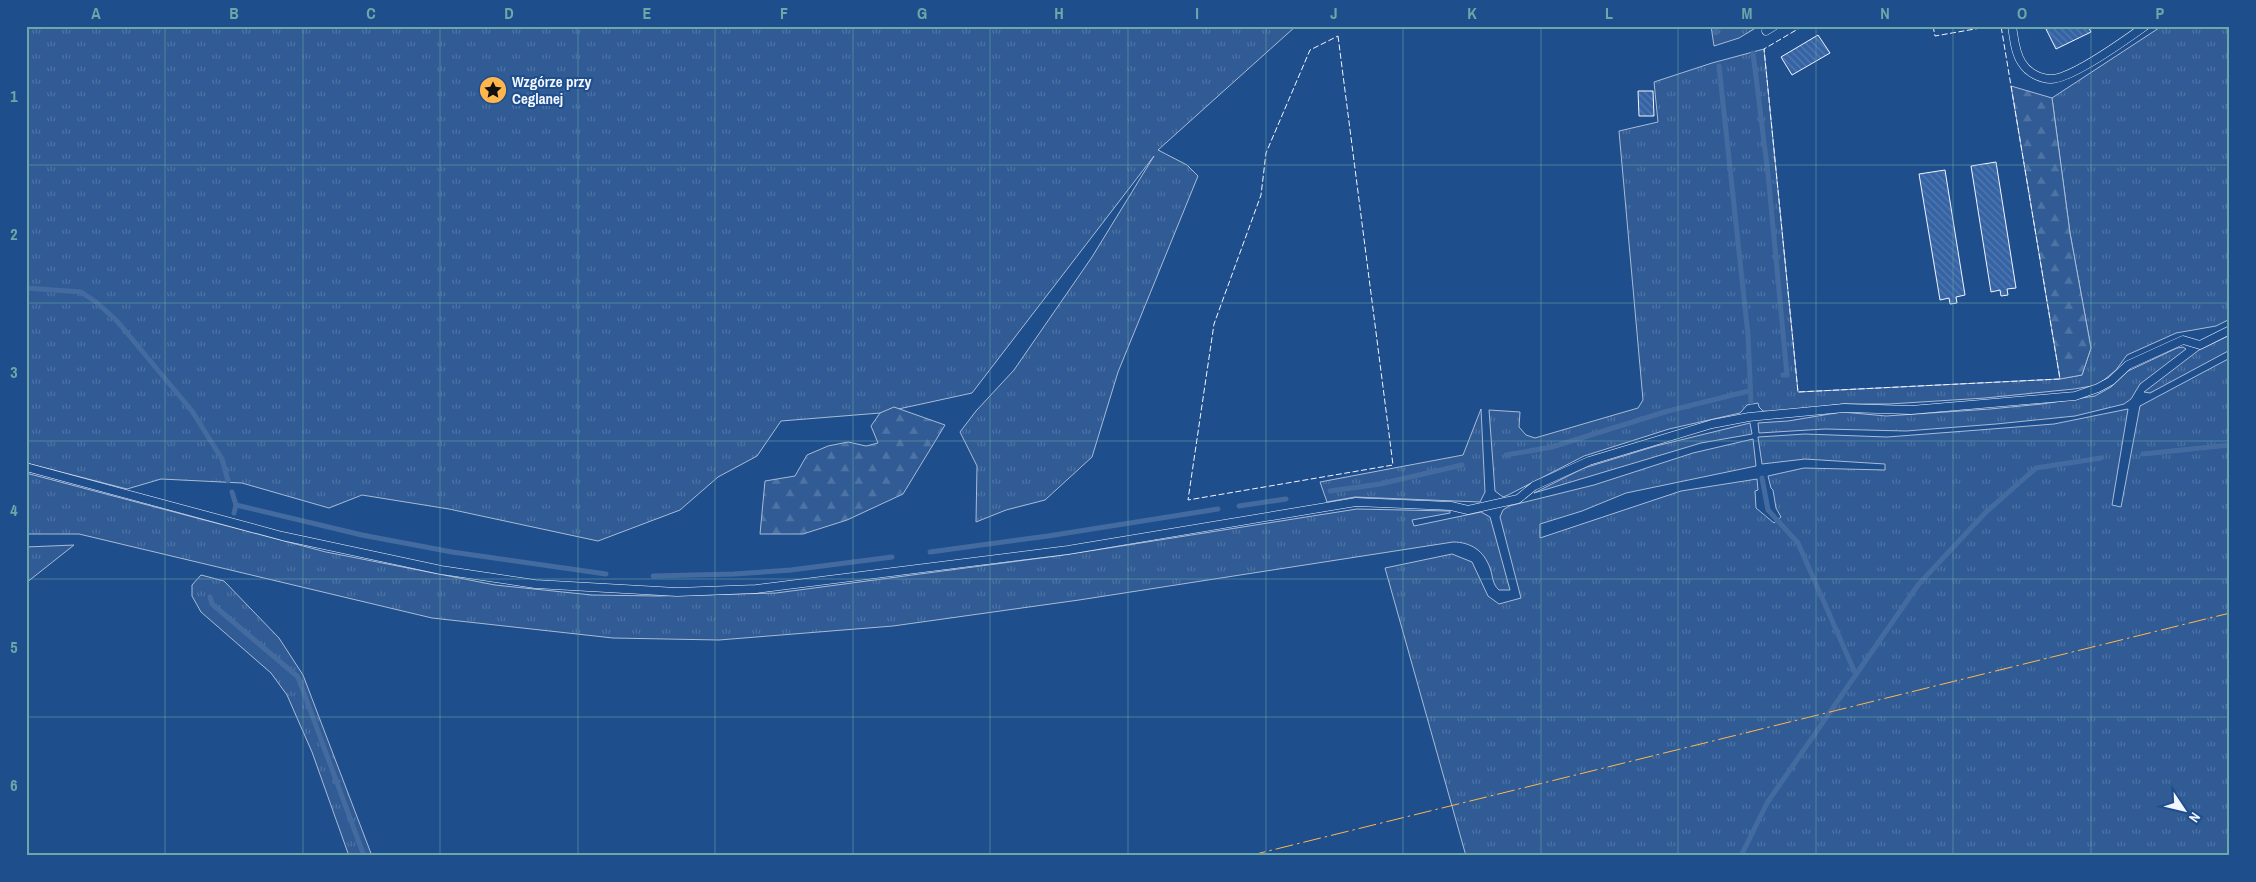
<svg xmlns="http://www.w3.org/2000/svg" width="2256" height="882" viewBox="0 0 2256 882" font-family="'Archivo Narrow',sans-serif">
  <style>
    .grass { fill: url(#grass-tufts); stroke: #a8bbd7 }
    .forest { fill: url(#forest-firs); stroke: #a8bbd7 }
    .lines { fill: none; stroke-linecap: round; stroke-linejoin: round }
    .stream { stroke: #446ba0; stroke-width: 5 }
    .building { fill: url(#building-back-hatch); stroke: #f2f6ff }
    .service-casing { stroke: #f2f6ff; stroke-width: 9 }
    .service { stroke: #1f4e8c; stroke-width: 8 }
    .fence { stroke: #f2f6ff; stroke-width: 1; stroke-dasharray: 6 2.5; stroke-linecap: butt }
    .power { stroke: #ffb74d; stroke-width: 1; stroke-dasharray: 18 4 2.5 4; stroke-linecap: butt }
    .grid { fill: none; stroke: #6aa9a8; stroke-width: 1; stroke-opacity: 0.55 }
    .labels { text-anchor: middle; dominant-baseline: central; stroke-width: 4; stroke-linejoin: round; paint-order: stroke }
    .poi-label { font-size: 15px; font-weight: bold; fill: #f2f6ff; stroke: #1f4e8c; text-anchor: start }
    .neatline { fill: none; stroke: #6aa9a8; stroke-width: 2 }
    .grid-label { font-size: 16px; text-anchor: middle; font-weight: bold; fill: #6aa9a8 }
  </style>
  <defs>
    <pattern id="grass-tufts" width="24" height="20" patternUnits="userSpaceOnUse" patternTransform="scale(1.25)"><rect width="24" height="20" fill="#305b95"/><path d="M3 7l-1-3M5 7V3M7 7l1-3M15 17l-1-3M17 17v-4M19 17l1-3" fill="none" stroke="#4e73a5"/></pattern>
    <pattern id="forest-firs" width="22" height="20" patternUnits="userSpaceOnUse" patternTransform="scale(1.25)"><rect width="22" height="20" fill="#305b95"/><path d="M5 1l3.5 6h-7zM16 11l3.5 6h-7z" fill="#4e73a5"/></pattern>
    <pattern id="building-back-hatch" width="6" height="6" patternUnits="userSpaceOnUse" patternTransform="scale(1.25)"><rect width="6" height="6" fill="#3563a3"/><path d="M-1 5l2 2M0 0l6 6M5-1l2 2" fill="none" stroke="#537ab1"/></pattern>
  </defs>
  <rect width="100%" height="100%" fill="#1f4e8c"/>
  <!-- grass -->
  <g class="grass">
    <path d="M 26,26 L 1296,26 L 1158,150 L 1187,165 L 1198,176 L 1118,372 L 1092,457 L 1045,500 L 1006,510 L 976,522 L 977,466 L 960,432 L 976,411 L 1014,370 L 1092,257 L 1154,156 L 972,393 L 880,413 L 781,421 L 757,456 L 718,477 L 680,510 L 598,541 L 449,509 L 362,495 L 329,508 L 242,483 L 161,479 L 127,489 L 26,463 Z"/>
    <path d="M 1711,26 L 1759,26 L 1739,38 L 1714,46 Z"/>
    <path d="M 2162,26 L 2230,26 L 2230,319 L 2216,326 L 2176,333 L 2127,355 L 2116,370 L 2098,385 L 2074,389 L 1985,398 L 1889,404 L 1843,404 L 1776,412 L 1763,411 L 1759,407 L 1758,403 L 1747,405 L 1740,413 L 1669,429 L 1584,456 L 1508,495 L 1503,497 L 1495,491 L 1489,410 L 1520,412 L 1519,427 L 1526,435 L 1535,438 L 1638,408 L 1643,400 L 1619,131 L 1658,122 L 1654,82 L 1712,63 L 1764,49 L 1798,392 L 2059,379 L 2082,375 L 2091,348 L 2070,233 L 2052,98 Z"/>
    <path d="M 2230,335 L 2230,350 L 2150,393 L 2144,392 L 2199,350 Z"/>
    <path d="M 2183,347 L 2186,349 L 2140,384 L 2131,399 L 2124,404 L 2075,416 L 1996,424 L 1906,431 L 1825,429 L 1759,433 L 1758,423 L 1788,421 L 1842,412 L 1886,416 L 1990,409 L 2042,404 L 2095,396 L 2111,387 L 2128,371 L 2177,348 Z"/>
    <path d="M 2230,358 L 2230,856 L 1466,856 L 1385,568 L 1452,554 L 1472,562 L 1488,596 L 1499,604 L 1521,598 L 1500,517 L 1503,510 L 1509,506 L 1594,485 L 1693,453 L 1753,439 L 1756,466 L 1626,493 L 1582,511 L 1540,524 L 1540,538 L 1681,491 L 1757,479 L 1758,490 L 1755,491 L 1756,508 L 1774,523 L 1781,517 L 1776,508 L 1773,490 L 1771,488 L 1768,476 L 1804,468 L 1885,470 L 1885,464 L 1805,459 L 1762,464 L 1758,437 L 1805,434 L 1887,437 L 1979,430 L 2054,424 L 2128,409 L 2112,505 L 2121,507 L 2140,406 Z"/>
    <path d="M 1481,409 L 1485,492 L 1480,502 L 1355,497 L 1327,502 L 1320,482 L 1463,455 Z"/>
    <path d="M 1750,423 L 1752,434 L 1701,443 L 1534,493 L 1584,468 L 1656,446 Z"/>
    <path d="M 26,473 L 326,552 L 495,585 L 592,595 L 658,596 L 776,593 L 1064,555 L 1357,509 L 1450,511 L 1450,513 L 1412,520 L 1414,526 L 1481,512 L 1490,517 L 1510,590 L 1499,590 C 1492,584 1493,576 1490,568 C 1484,551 1471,542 1453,542 L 1079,600 L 893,626 L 719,640 L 613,638 L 432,618 L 79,534 L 26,534 Z"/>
    <path d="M 74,545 L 26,583 L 26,547 Z"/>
    <path d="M 201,575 L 224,581 L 279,638 L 303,675 L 372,856 L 349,856 L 312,752 L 287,695 L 271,673 L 201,612 L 192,596 L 192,585 Z"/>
  </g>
  <!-- forest -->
  <g class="forest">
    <path d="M 2011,86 L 2052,98 L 2070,233 L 2091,348 L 2082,375 L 2060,379 Z"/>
    <path d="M 894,407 L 945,425 L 903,494 L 847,520 L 803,534 L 760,534 L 765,481 L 795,476 L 807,455 L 828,446 L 848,442 L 866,446 L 878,443 L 871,426 L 880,413 Z"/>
  </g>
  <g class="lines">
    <!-- stream -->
    <g class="stream">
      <path d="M 1716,26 L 1716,33"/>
      <path d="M 1753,53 L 1768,174 L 1787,375 L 1783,375"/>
      <path d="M 1719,66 L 1748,335 L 1751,402"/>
      <path d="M 26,288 L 81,292 L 96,302 L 117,321 L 192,411 L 222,459 L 228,481"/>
      <path d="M 2143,454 L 2230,445"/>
      <path d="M 1506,455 L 1552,447 L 1668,411 L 1749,391"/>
      <path d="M 1762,478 L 1768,510 L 1798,543 L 1856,675"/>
      <path d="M 1330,491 L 1380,484 L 1462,465"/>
      <path d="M 232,492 L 236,505 L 234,513"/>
      <path d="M 236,505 L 362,535 L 452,552 L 606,574"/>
      <path d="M 1239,506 L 1286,499"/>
      <path d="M 930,552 L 1048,536 L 1218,509"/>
      <path d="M 653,576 L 734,574 L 791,570 L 892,557"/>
      <path d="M 210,597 L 212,604 L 298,677 L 364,856"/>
      <path d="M 1741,856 L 1767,803 L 1918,585 L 1986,512 L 2036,468 L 2101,458"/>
    </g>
  </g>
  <!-- building -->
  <g class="building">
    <path d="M 2088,26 L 2091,32 L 2056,49 L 2045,27 Z"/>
    <path d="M 1818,35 L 1830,53 L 1792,75 L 1781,57 Z"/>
    <path d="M 1638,91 L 1653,91 L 1654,116 L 1639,116 Z"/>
    <path d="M 1996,162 L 2016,288 L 2007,289 L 2008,295 L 2001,296 L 2000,290 L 1991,292 L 1971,166 Z"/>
    <path d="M 1945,170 L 1965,295 L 1956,297 L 1957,303 L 1950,304 L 1949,298 L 1940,300 L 1919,174 Z"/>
  </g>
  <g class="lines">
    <defs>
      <g id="service">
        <path d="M 2012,26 C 2014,38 2015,53 2022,63 C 2028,73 2041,79 2051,79 C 2072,79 2127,39 2145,26"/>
        <path d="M 1766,31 L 1774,26"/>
        <path d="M 26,467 L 282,536 L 441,570 L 535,584 L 677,592 L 756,589 L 1068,550 L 1356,502 L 1451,506 L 1468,510 L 1518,499 L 1534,486 L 1589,461 L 1712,424 L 1749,417 L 1844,408 L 1911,410 L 2075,396 L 2098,388 L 2111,381 L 2128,365 L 2183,340 L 2200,345 L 2230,330"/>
      </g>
    </defs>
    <!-- service casing -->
    <use href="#service" class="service-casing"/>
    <!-- service -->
    <use href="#service" class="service"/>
    <!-- fence -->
    <g class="fence">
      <path d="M 1803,26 L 1764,49 L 1798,392 L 2060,379 L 2001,26"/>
      <path d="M 1933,26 L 1935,36 L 1992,26"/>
      <path d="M 1338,36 L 1393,465 L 1188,500 L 1214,324 L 1261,195 L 1266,153 L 1310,50 Z"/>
    </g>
    <!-- power -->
    <path class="power" d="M 1248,856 L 2230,613"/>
  </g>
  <!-- grid -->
  <path class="grid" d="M 165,26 L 165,856M 303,26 L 303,856M 440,26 L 440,856M 578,26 L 578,856M 715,26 L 715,856M 853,26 L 853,856M 990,26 L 990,856M 1128,26 L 1128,856M 1266,26 L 1266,856M 1403,26 L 1403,856M 1541,26 L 1541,856M 1678,26 L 1678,856M 1816,26 L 1816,856M 1953,26 L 1953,856M 2091,26 L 2091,856M 26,165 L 2230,165M 26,303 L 2230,303M 26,441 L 2230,441M 26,579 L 2230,579M 26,717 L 2230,717"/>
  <!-- icons -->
  <defs>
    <symbol id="sight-disc" viewBox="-11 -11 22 22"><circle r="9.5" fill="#ffb74d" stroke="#1f4e8c"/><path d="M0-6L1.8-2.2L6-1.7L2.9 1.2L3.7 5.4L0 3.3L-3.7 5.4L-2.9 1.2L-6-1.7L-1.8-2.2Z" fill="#111"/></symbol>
  </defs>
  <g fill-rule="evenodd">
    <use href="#sight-disc" x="477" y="74" width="32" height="32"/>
  </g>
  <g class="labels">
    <!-- poi labels -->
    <g class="poi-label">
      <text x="512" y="81">Wzgórze przy<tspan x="512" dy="17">Ceglanej</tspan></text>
    </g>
  </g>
  <!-- border -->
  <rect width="2256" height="882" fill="none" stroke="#1f4e8c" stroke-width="55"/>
  <!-- north arrow -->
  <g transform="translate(2184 810) rotate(125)" stroke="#1f4e8c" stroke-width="4" paint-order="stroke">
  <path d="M0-4L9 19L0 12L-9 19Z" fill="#f2f6ff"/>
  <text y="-8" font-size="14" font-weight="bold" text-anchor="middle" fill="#f2f6ff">N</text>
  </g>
  <rect x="28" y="28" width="2200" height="826" class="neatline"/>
  <g class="grid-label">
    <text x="96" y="19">A</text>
    <text x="234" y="19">B</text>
    <text x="371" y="19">C</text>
    <text x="509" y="19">D</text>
    <text x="647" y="19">E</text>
    <text x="784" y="19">F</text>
    <text x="922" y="19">G</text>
    <text x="1059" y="19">H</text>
    <text x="1197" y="19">I</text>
    <text x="1334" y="19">J</text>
    <text x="1472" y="19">K</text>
    <text x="1609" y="19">L</text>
    <text x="1747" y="19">M</text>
    <text x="1885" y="19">N</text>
    <text x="2022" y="19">O</text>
    <text x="2160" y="19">P</text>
    <text x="14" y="102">1</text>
    <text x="14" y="240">2</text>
    <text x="14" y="378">3</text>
    <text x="14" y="516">4</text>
    <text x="14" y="653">5</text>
    <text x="14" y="791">6</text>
  </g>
</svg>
